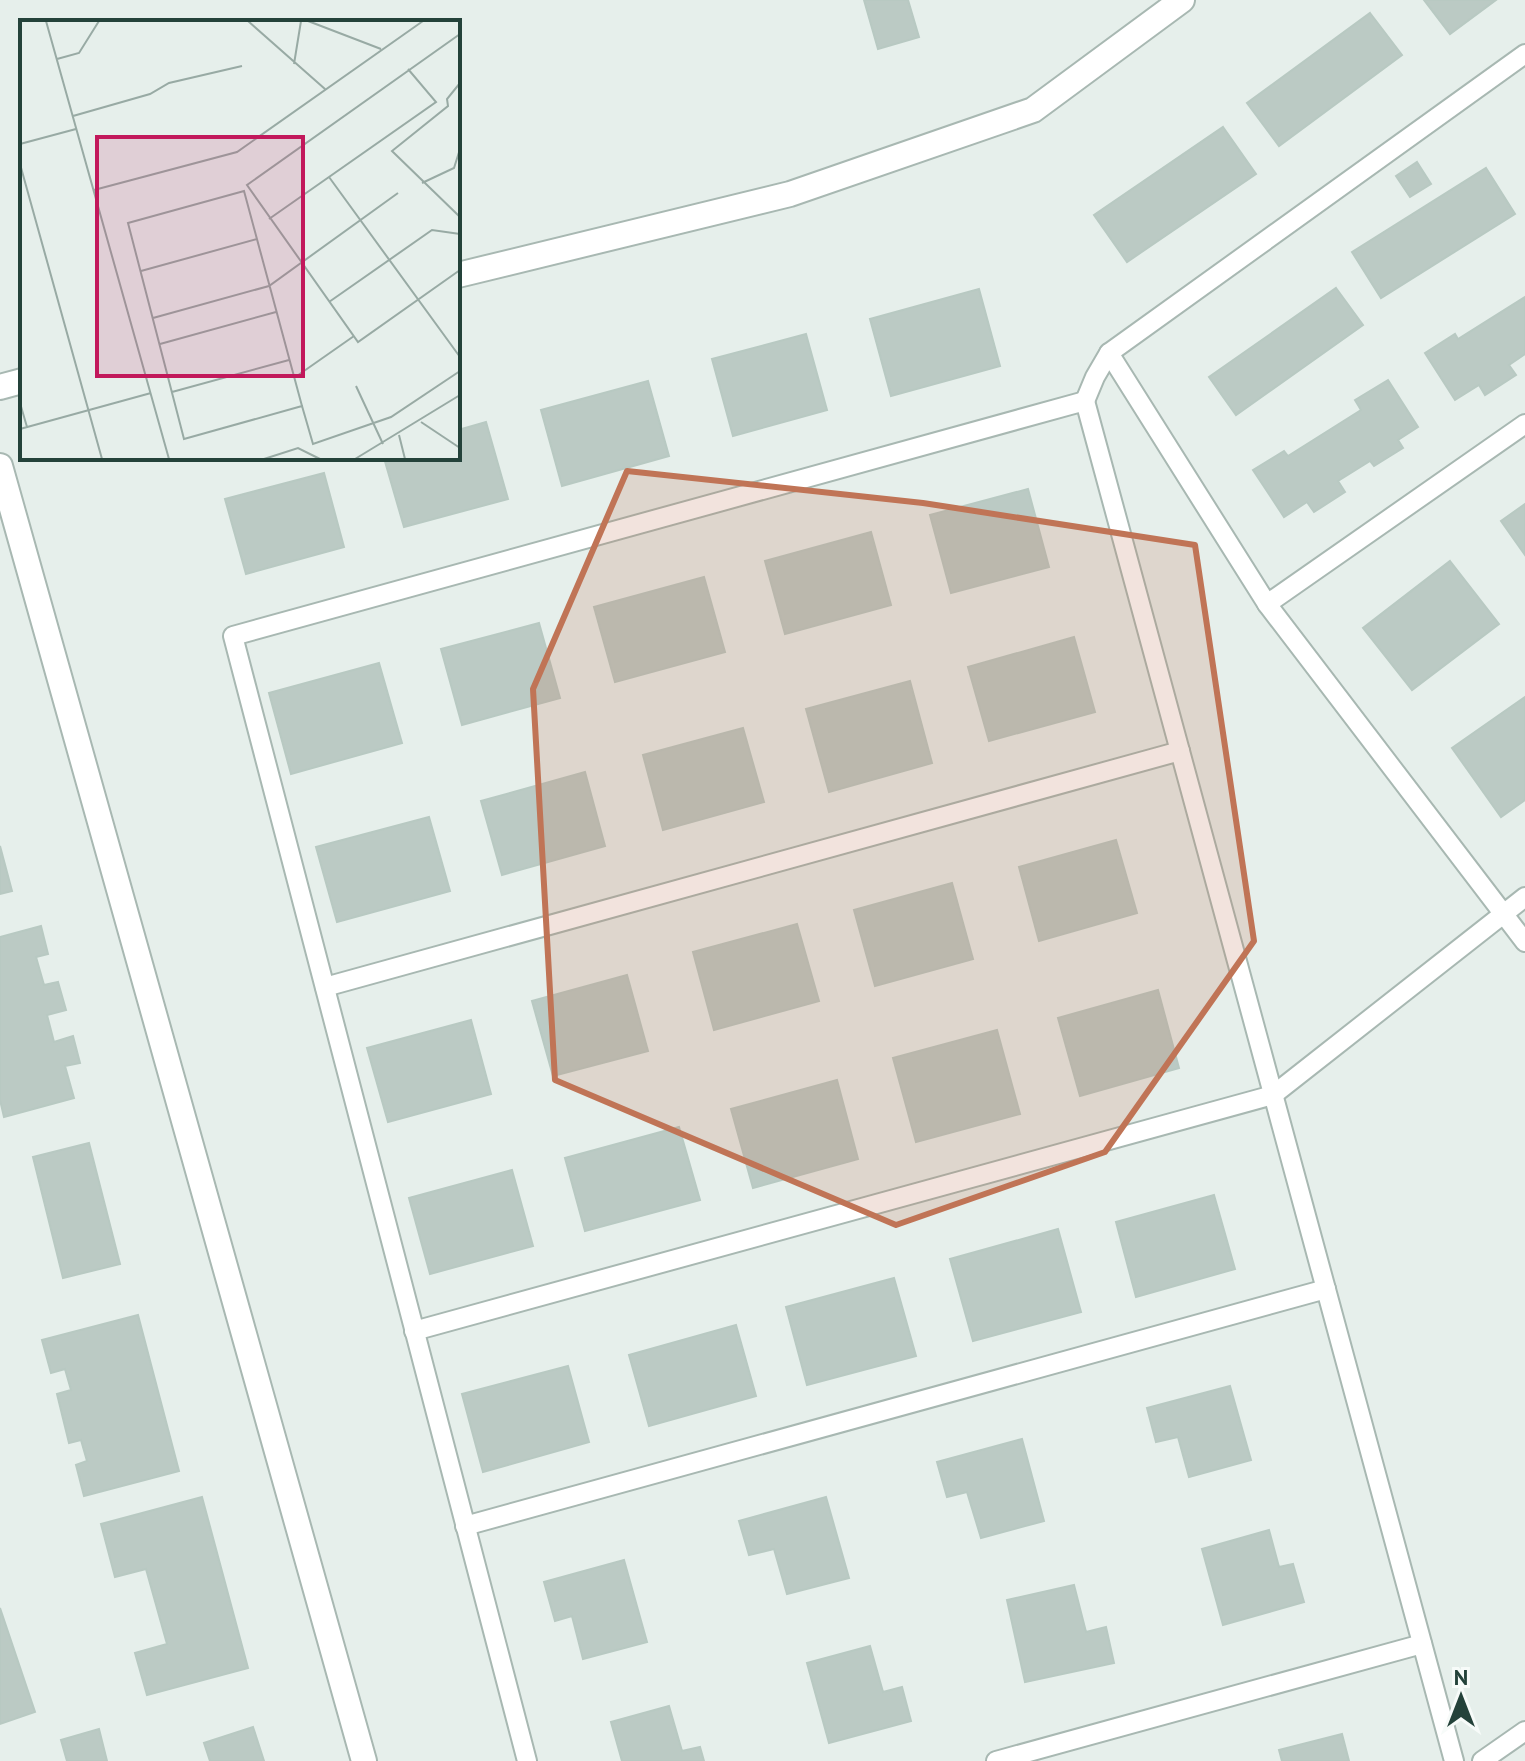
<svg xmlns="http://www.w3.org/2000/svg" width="1525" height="1761" viewBox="0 0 1525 1761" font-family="'PT Sans',sans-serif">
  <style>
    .building { fill: #bbcac4; stroke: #b8c9c2; stroke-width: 2 }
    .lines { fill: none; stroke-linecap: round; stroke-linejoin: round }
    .service-casing { stroke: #a8b8b2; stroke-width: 22 }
    .minor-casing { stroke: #a8b8b2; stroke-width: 28 }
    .service { stroke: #fff; stroke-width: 18 }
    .minor { stroke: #fff; stroke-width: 24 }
    .marked { fill: #c07456; fill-opacity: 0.2; stroke: #c07456; stroke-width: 6; stroke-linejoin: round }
    .inset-road { fill: none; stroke: #98aaa4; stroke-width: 2 }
    .view { fill: #c2185b; fill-opacity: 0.15; stroke: #c2185b; stroke-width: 4 }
    .inset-edge { fill: none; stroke: #24423a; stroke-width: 4 }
  </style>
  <rect width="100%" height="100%" fill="#e6efeb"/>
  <!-- building -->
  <g class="building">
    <path d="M 864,0 L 908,0 L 919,37 L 878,49 Z"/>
    <path d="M 1424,0 L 1496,0 L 1450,34 Z"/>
    <path d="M 1370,13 L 1402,55 L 1279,146 L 1247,103 Z"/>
    <path d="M 1223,127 L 1256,174 L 1127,262 L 1094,215 Z"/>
    <path d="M 1417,162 L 1431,184 L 1410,197 L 1396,176 Z"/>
    <path d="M 1486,168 L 1515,214 L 1381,298 L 1352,252 Z"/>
    <path d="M 1336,288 L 1363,325 L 1236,415 L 1209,377 Z"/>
    <path d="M 979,289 L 1000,366 L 891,396 L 870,319 Z"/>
    <path d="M 1525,297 L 1525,354 L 1509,365 L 1516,375 L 1485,395 L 1479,385 L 1455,400 L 1425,353 L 1455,334 L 1458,339 Z"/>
    <path d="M 806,334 L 827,410 L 733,436 L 712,359 Z"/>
    <path d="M 1388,380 L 1418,427 L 1398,440 L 1403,448 L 1374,466 L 1370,461 L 1338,481 L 1345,492 L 1314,512 L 1307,502 L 1284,517 L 1253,470 L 1284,451 L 1288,456 L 1361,410 L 1355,400 Z"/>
    <path d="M 648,381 L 669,456 L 562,486 L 541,410 Z"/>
    <path d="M 486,422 L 508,499 L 404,527 L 384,458 L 458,458 L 458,430 Z"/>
    <path d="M 324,473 L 344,547 L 246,574 L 225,499 Z"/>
    <path d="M 1028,489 L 1049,567 L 951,593 L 930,515 Z"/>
    <path d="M 1525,504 L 1525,555 L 1501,521 Z"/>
    <path d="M 871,532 L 891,605 L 785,634 L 765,561 Z"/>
    <path d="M 1450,561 L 1499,624 L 1412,690 L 1363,628 Z"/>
    <path d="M 704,577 L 725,652 L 615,682 L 594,607 Z"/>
    <path d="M 539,623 L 560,698 L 462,725 L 441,649 Z"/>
    <path d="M 1074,637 L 1095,712 L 989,741 L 968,667 Z"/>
    <path d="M 379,663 L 402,743 L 291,774 L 269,693 Z"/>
    <path d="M 910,681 L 932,763 L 829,792 L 806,709 Z"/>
    <path d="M 1525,697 L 1525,800 L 1501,817 L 1452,748 Z"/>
    <path d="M 743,728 L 764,802 L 663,830 L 643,755 Z"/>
    <path d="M 585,772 L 605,846 L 502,875 L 481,801 Z"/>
    <path d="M 429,817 L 450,891 L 337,922 L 316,847 Z"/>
    <path d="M 1116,840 L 1137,913 L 1039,941 L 1019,867 Z"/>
    <path d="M 0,846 L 12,891 L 0,894 Z"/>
    <path d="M 952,883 L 973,959 L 875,986 L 854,910 Z"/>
    <path d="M 797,924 L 819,1001 L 714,1030 L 693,952 Z"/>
    <path d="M 41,926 L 48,954 L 36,957 L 44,985 L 58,982 L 66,1010 L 47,1015 L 54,1042 L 73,1036 L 80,1063 L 65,1066 L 74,1098 L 4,1117 L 0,1100 L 0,937 Z"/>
    <path d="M 627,975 L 648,1051 L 553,1076 L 532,1001 Z"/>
    <path d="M 1158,990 L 1179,1068 L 1080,1096 L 1058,1018 Z"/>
    <path d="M 471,1020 L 491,1094 L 388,1122 L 367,1048 Z"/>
    <path d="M 997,1030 L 1020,1114 L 916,1142 L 893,1058 Z"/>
    <path d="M 837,1080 L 858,1159 L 753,1188 L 731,1109 Z"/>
    <path d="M 679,1127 L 700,1200 L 585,1231 L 565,1158 Z"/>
    <path d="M 89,1143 L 120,1264 L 63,1278 L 33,1157 Z"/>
    <path d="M 512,1170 L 533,1246 L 430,1274 L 409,1198 Z"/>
    <path d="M 1214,1195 L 1235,1269 L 1136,1297 L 1116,1222 Z"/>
    <path d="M 1058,1229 L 1081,1312 L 973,1341 L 950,1259 Z"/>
    <path d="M 894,1278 L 916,1356 L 807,1385 L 786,1307 Z"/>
    <path d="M 138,1315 L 179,1471 L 84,1496 L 76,1465 L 87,1461 L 81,1440 L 69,1443 L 57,1394 L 71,1390 L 65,1369 L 51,1373 L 42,1340 Z"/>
    <path d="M 736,1325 L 756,1396 L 649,1426 L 629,1355 Z"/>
    <path d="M 568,1366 L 589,1442 L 483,1472 L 462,1394 Z"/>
    <path d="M 1230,1386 L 1251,1460 L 1189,1477 L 1178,1437 L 1156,1442 L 1147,1408 Z"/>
    <path d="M 1022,1439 L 1044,1521 L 981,1538 L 967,1492 L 947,1497 L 937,1462 Z"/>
    <path d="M 202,1497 L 248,1668 L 147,1695 L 135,1653 L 167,1644 L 146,1569 L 115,1577 L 101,1524 Z"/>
    <path d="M 826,1497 L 849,1578 L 787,1594 L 774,1549 L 749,1555 L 739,1521 Z"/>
    <path d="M 1269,1530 L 1279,1567 L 1293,1564 L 1304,1602 L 1223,1625 L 1202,1549 Z"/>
    <path d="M 624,1560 L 647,1642 L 583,1659 L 572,1616 L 555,1621 L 544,1582 Z"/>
    <path d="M 1074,1585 L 1086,1632 L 1106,1627 L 1114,1663 L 1025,1682 L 1007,1600 Z"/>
    <path d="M 0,1608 L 35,1712 L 0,1724 Z"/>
    <path d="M 870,1646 L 883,1692 L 902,1687 L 911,1721 L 829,1743 L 807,1663 Z"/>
    <path d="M 669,1706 L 682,1751 L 700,1747 L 704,1761 L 622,1761 L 611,1722 Z"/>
    <path d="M 253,1727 L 264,1761 L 210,1761 L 204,1743 Z"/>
    <path d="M 99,1729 L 107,1761 L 67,1761 L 61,1740 Z"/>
    <path d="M 1342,1734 L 1349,1761 L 1282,1761 L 1279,1750 Z"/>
  </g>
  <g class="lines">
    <defs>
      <g id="service">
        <path d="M 1525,54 L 1109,353 L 1267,604 L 1525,942"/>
        <path d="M 1085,401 L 1095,377 L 1109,353"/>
        <path d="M 1267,604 L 1525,424"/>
        <path d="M 325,987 L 1180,751"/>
        <path d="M 414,1331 L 1273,1095 L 1525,897"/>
        <path d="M 465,1526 L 1326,1289"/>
        <path d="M 527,1761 L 233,636 L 1085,401 L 1454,1761"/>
        <path d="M 996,1761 L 1422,1644"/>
        <path d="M 1482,1761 L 1525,1731"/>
      </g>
      <g id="minor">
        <path d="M 458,275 L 790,194 L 1033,110 L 1182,0"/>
        <path d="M 0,387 L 22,381"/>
        <path d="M 0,466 L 364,1761"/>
      </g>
    </defs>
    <!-- service casing -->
    <use href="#service" class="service-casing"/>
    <!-- minor casing -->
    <use href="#minor" class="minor-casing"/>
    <!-- service -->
    <use href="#service" class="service"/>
    <!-- minor -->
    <use href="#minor" class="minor"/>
  </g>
  <!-- marked area -->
  <path class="marked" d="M 627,471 L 923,503 L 1195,545 L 1254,941 L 1105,1152 L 896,1225 L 555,1080 L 533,689 Z"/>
  <!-- overview -->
  <g transform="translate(20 20)">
    <rect width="440" height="440" fill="#e6efeb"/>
    <path class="inset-road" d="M 26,1 L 149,439M 228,1 L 305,69M 288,1 L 361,29M 440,14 L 227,165 L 338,322 L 440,250M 37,39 L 59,33 L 79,1M 274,44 L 281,1M 440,63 L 427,79 L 428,86 L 372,131 L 440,197M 53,96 L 130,74 L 149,63 L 222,46M 0,124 L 56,109M 0,144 L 82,439M 309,157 L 440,337M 402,163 L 434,148 L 440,129M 74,170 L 217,132 L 403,1M 224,171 L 282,386 L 164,419 L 108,203 ZM 249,199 L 416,82 L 388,49M 121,251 L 237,219M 309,282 L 412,210 L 440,214M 133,298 L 249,266 L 378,173M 140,324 L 256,292M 274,358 L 334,316M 336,366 L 363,424M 152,372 L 269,340M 0,383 L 7,407M 282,386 L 293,424 L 371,397 L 440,351M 401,402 L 440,428M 0,409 L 131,373M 379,415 L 385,439M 244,439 L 278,428 L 300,439M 335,439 L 440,375"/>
    <path class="view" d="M 77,117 L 283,117 L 283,356 L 77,356 Z"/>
    <rect width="440" height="440" class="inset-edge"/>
  </g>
  <!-- north arrow -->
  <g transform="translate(1461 1697)" stroke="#f7fbf9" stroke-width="6" paint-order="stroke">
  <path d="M0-6L14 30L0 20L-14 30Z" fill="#24423a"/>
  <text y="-12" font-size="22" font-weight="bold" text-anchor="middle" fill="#24423a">N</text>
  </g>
</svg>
